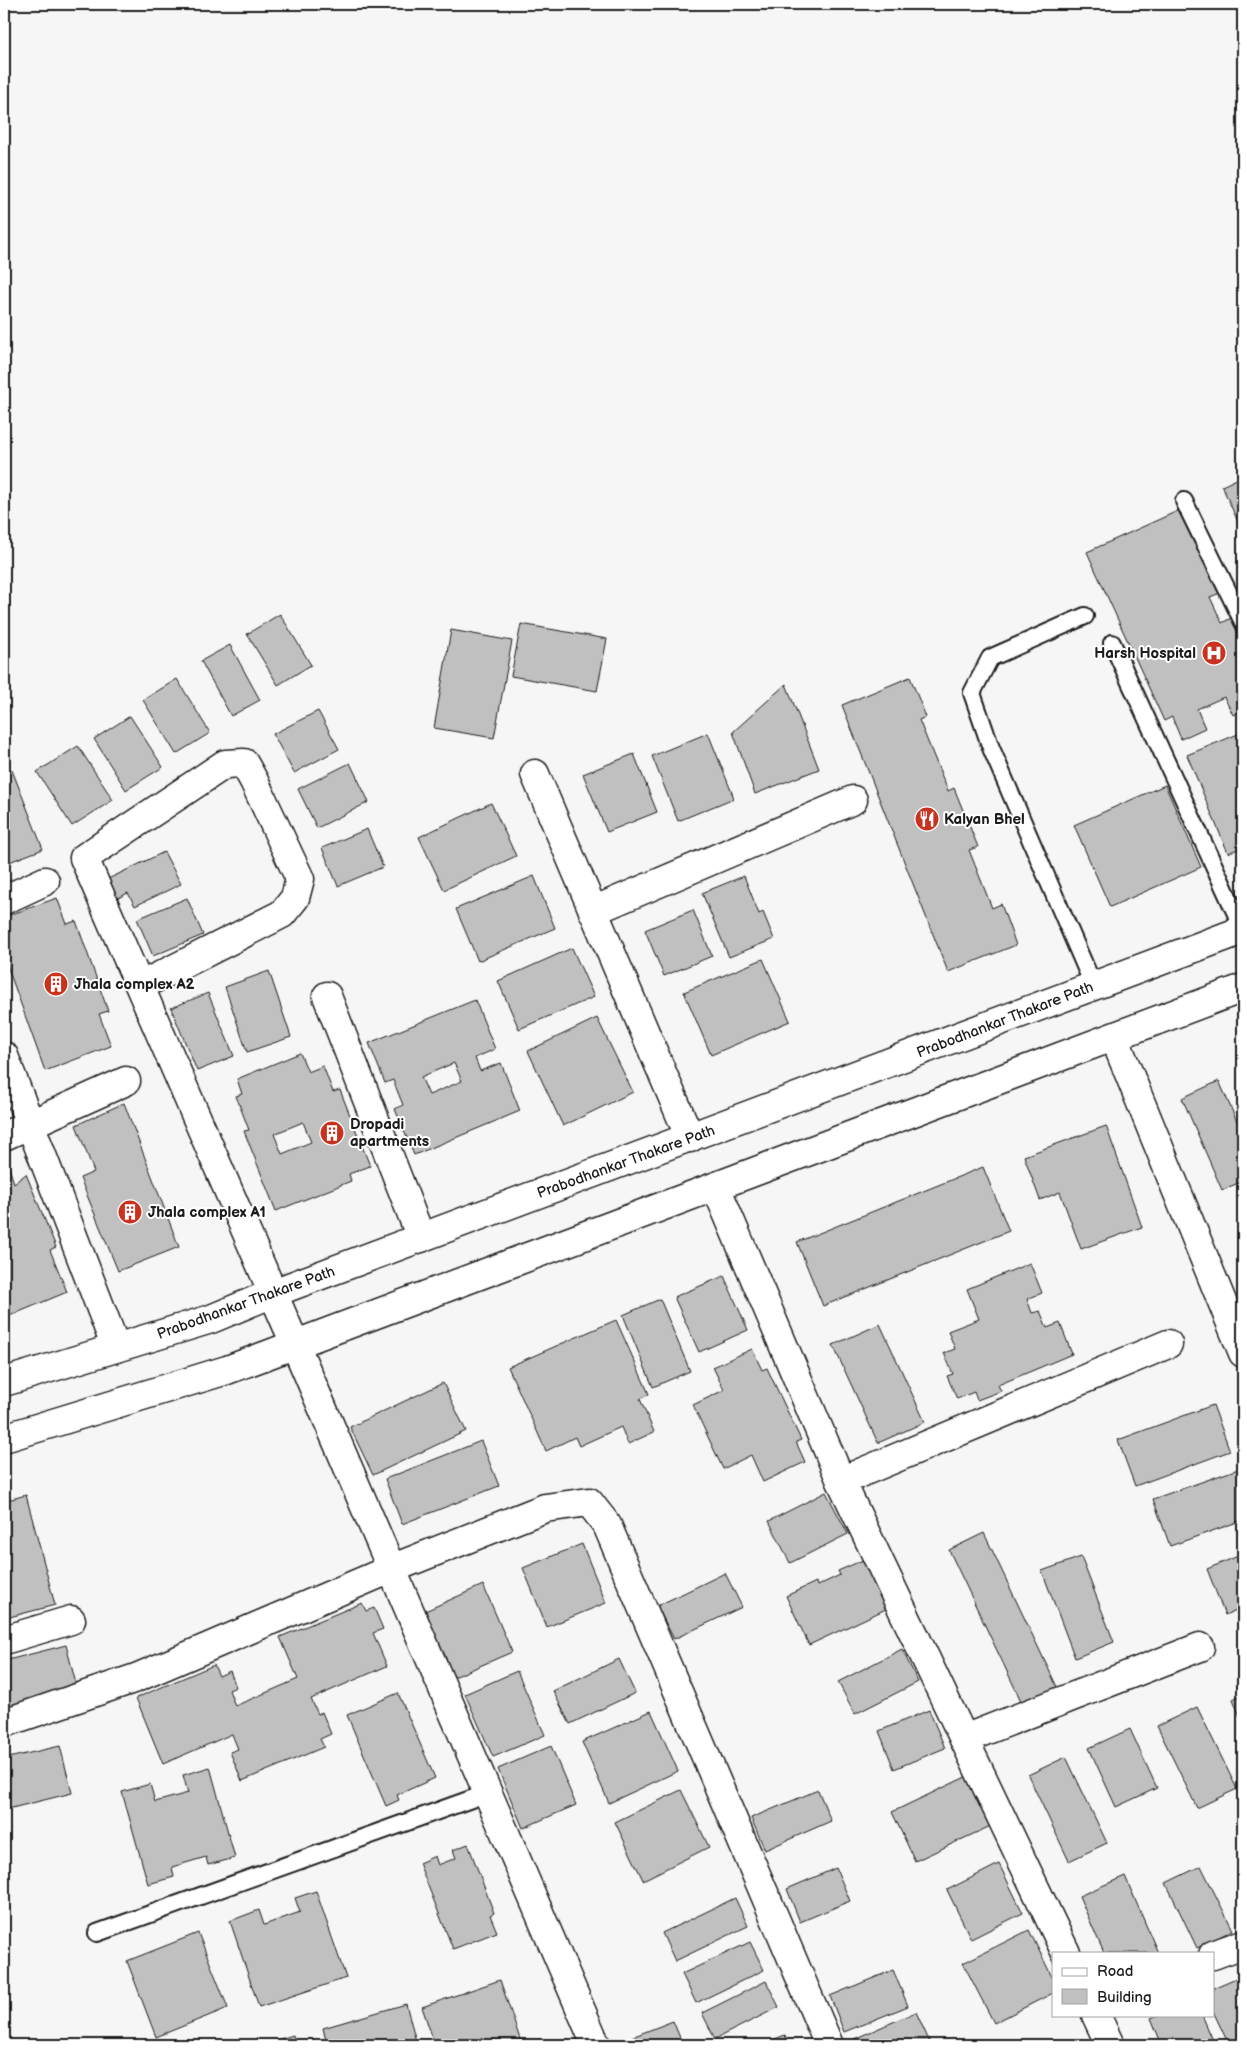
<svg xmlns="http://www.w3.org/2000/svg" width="1247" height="2049" viewBox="0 0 1247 2049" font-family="'Balsamiq Sans',sans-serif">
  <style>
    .building { fill: #c0c0c0; stroke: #1c1c1c; fill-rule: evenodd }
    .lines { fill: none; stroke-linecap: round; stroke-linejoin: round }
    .service-casing { stroke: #1c1c1c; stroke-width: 20 }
    .minor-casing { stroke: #1c1c1c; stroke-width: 31 }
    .secondary-casing { stroke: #1c1c1c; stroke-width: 31 }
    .service { stroke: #fff; stroke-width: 16 }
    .minor { stroke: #fff; stroke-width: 28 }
    .secondary { stroke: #fff; stroke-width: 28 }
    .labels { text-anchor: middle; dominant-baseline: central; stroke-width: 4; stroke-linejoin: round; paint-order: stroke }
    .poi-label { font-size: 15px; font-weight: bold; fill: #1c1c1c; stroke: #fff; text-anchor: start }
    .street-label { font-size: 15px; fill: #1c1c1c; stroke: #fff }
  </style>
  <rect width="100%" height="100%" fill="#f6f6f6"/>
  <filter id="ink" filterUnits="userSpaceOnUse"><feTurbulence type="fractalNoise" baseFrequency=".02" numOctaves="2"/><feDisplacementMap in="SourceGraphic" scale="10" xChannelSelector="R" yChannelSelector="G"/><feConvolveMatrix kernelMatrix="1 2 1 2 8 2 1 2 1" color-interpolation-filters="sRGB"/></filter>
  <g filter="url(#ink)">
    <!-- building -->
    <g class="building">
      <path d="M 1243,476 L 1243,533 L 1222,486 Z"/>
      <path d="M 1182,509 L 1220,593 L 1210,597 L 1222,623 L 1231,618 L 1243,644 L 1243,710 L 1233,715 L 1224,697 L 1197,709 L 1205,728 L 1181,739 L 1172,717 L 1164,721 L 1087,552 Z"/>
      <path d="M 280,614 L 311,665 L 278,685 L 247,634 Z"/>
      <path d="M 521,624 L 607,639 L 597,691 L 511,676 Z"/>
      <path d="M 451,630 L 512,641 L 494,738 L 434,728 Z"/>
      <path d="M 230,645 L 260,700 L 231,716 L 201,661 Z"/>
      <path d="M 910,677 L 926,717 L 919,720 L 948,791 L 954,788 L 978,847 L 969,850 L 992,908 L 1001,904 L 1016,945 L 948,972 L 842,705 Z"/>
      <path d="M 177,679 L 210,733 L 176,754 L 143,700 Z"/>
      <path d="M 786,684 L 819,769 L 755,794 L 733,732 Z"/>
      <path d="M 318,711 L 339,749 L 294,773 L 273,734 Z"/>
      <path d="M 130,716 L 163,767 L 126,790 L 94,739 Z"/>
      <path d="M 1243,732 L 1243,847 L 1228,853 L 1187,755 Z"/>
      <path d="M 708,733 L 734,798 L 678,821 L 652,756 Z"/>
      <path d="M 78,746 L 113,800 L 72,826 L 37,772 Z"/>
      <path d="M 634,754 L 657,812 L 607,832 L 583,774 Z"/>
      <path d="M 350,763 L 369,802 L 317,828 L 298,789 Z"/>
      <path d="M 12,770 L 43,849 L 4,864 L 4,773 Z"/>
      <path d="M 1165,785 L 1201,867 L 1110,907 L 1074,825 Z"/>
      <path d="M 491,803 L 516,856 L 444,890 L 419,837 Z"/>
      <path d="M 367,829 L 383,867 L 338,886 L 322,848 Z"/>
      <path d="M 164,852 L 181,884 L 135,906 L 128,893 L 116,899 L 106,880 Z"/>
      <path d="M 534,876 L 555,928 L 478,961 L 456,909 Z"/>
      <path d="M 744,876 L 759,914 L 763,912 L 774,939 L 729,957 L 702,893 Z"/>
      <path d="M 57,898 L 67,924 L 76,921 L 108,1011 L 99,1014 L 111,1046 L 45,1071 L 4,957 L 4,917 Z"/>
      <path d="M 187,898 L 203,935 L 153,956 L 137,919 Z"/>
      <path d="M 693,910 L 712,956 L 664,976 L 645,930 Z"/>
      <path d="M 572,948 L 594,997 L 519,1029 L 498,981 Z"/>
      <path d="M 763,959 L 790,1021 L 711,1055 L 684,992 Z"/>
      <path d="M 269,971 L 291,1037 L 247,1052 L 225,987 Z"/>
      <path d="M 208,993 L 234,1056 L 197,1071 L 171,1008 Z"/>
      <path d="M 475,1000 L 495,1049 L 475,1058 L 480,1071 L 501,1063 L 520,1111 L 414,1155 L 395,1109 L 403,1105 L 393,1080 L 385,1083 L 369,1043 ZM 454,1063 L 462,1081 L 429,1095 L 421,1077 Z"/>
      <path d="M 597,1018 L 633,1092 L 563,1126 L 528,1051 Z"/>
      <path d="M 300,1053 L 308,1072 L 323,1066 L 333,1092 L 340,1090 L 370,1166 L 349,1174 L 351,1181 L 276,1211 L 244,1131 L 249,1130 L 236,1096 L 242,1094 L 237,1079 ZM 303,1122 L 311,1142 L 282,1154 L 274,1134 Z"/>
      <path d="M 1219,1081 L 1243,1135 L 1243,1181 L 1222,1190 L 1182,1098 Z"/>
      <path d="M 124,1103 L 179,1247 L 118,1271 L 80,1178 L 94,1172 L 76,1125 Z"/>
      <path d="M 1106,1126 L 1142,1227 L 1081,1249 L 1060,1192 L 1040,1200 L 1024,1156 Z"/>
      <path d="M 4,1152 L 14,1183 L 26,1174 L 56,1247 L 50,1250 L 67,1292 L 7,1317 L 4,1310 Z"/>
      <path d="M 983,1167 L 1009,1231 L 823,1306 L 797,1242 Z"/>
      <path d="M 1030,1263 L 1042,1293 L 1027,1299 L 1032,1313 L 1040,1311 L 1047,1328 L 1060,1323 L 1072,1354 L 998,1385 L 1001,1391 L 977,1400 L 974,1392 L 957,1399 L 947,1376 L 953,1374 L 944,1353 L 955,1349 L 948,1331 L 979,1319 L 967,1289 Z"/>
      <path d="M 724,1276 L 748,1330 L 699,1352 L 674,1297 Z"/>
      <path d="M 660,1299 L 690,1371 L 653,1387 L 623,1315 Z"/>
      <path d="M 616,1320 L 649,1394 L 640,1399 L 654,1432 L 628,1444 L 621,1427 L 579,1446 L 575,1437 L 546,1451 L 508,1367 Z"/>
      <path d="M 880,1324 L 925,1422 L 878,1443 L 833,1345 Z"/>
      <path d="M 752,1349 L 762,1370 L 767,1368 L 801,1440 L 796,1442 L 805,1462 L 763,1482 L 751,1455 L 723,1469 L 693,1405 L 724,1390 L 713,1367 Z"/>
      <path d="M 443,1383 L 466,1431 L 373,1475 L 350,1427 Z"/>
      <path d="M 1213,1405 L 1230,1451 L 1135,1486 L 1118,1440 Z"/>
      <path d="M 481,1441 L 499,1486 L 402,1524 L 385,1479 Z"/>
      <path d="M 1241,1468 L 1243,1474 L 1243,1520 L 1170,1546 L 1153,1499 Z"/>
      <path d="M 826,1492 L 848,1534 L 790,1563 L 769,1521 Z"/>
      <path d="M 26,1495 L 55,1605 L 6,1618 L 4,1608 L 4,1501 Z"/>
      <path d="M 984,1533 L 1058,1689 L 1023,1705 L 949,1550 Z"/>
      <path d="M 582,1544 L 606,1603 L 547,1627 L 523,1568 Z"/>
      <path d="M 1243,1554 L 1243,1607 L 1225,1615 L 1207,1569 Z"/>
      <path d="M 1081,1557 L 1114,1642 L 1075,1658 L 1042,1571 Z"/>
      <path d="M 863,1560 L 886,1609 L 809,1645 L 786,1596 L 816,1582 L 817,1586 L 840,1575 L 838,1571 Z"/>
      <path d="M 725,1573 L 742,1607 L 674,1639 L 657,1606 Z"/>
      <path d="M 483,1585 L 512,1652 L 452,1678 L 423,1612 Z"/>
      <path d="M 362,1603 L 366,1611 L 374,1608 L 383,1629 L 373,1633 L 387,1666 L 311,1699 L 318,1714 L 322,1712 L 331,1734 L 320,1739 L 324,1747 L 242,1781 L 230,1752 L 238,1749 L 232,1734 L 163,1764 L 136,1698 L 214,1665 L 219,1676 L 230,1671 L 236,1687 L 229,1690 L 235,1706 L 298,1679 L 280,1637 Z"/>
      <path d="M 66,1645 L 77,1688 L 4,1708 L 4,1661 Z"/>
      <path d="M 902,1649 L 918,1682 L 855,1714 L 838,1682 Z"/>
      <path d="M 619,1659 L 635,1693 L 570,1724 L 553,1691 Z"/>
      <path d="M 517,1671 L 545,1735 L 493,1757 L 465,1694 Z"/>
      <path d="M 398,1693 L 435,1778 L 397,1795 L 399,1800 L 386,1806 L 347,1715 Z"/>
      <path d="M 1243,1694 L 1243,1724 L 1233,1699 Z"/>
      <path d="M 1197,1707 L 1237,1789 L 1197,1808 L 1157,1726 Z"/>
      <path d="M 929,1710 L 945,1748 L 894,1769 L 879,1731 Z"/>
      <path d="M 651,1711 L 678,1771 L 609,1803 L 582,1742 Z"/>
      <path d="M 1130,1729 L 1157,1788 L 1116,1807 L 1089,1748 Z"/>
      <path d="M 60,1746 L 72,1793 L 4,1810 L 4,1759 Z"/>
      <path d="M 551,1746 L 576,1805 L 523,1828 L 498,1769 Z"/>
      <path d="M 1066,1757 L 1107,1843 L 1069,1861 L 1028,1775 Z"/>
      <path d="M 210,1767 L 235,1858 L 208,1865 L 206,1857 L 172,1867 L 174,1877 L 148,1884 L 122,1792 L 150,1784 L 155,1802 L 188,1793 L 183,1775 Z"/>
      <path d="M 972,1774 L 995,1824 L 915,1861 L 892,1812 Z"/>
      <path d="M 681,1790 L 709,1847 L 643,1880 L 615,1822 Z"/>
      <path d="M 818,1790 L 831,1821 L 765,1850 L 751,1818 Z"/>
      <path d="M 468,1844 L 494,1913 L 490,1915 L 497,1932 L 453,1949 L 419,1863 L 435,1856 L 438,1865 L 456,1858 L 453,1850 Z"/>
      <path d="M 999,1864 L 1023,1913 L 971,1939 L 947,1890 Z"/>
      <path d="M 1201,1866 L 1233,1930 L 1197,1948 L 1166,1883 Z"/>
      <path d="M 836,1868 L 850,1901 L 800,1922 L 787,1889 Z"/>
      <path d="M 1125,1876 L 1158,1953 L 1104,1953 L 1079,1896 Z"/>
      <path d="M 316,1891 L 346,1978 L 259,2007 L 230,1921 L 259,1910 L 264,1925 L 300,1912 L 295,1898 Z"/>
      <path d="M 735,1898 L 748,1926 L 675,1961 L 662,1933 Z"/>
      <path d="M 1029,1930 L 1053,1979 L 1053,1993 L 994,2023 L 963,1963 Z"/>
      <path d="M 198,1933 L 228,2008 L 156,2037 L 127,1961 Z"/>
      <path d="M 750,1942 L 764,1970 L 696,2003 L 682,1974 Z"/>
      <path d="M 893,1970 L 908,2006 L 844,2032 L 830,1996 Z"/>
      <path d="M 1243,1975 L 1243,2045 L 1229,2045 L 1213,2011 L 1213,1988 Z"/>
      <path d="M 500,1980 L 522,2045 L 435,2045 L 422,2007 Z"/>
      <path d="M 766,1981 L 779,2007 L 715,2039 L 702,2013 Z"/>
      <path d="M 406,2004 L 417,2045 L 327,2045 L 323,2028 Z"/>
      <path d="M 916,2012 L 931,2045 L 857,2045 L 854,2039 Z"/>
      <path d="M 1158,2015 L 1202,2015 L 1215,2045 L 1162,2045 L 1151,2018 Z"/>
      <path d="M 673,2021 L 683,2045 L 614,2044 Z"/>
      <path d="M 293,2035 L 297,2045 L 261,2045 Z"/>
      <path d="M 785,2035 L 789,2045 L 760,2045 Z"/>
    </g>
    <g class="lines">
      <defs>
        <g id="service">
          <path d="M 1184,501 L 1243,622"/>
          <path d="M 1085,616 L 990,658 L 972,693 L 991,748 L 1094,987"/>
          <path d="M 1112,643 L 1243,929"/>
          <path d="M 97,1933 L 488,1793"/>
        </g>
        <g id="minor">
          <path d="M 535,774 L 690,1138"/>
          <path d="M 4,900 L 45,881"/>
          <path d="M 593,911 L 853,800"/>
          <path d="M 140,986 L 282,914 L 295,898 L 300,879 L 254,781 L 244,763 L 225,764 L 84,858 L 295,1344 L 596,2045"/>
          <path d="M 327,996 L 421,1238"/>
          <path d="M 1114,1037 L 1243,1353"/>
          <path d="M 4,1056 L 116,1348"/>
          <path d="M 4,1136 L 126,1081"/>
          <path d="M 716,1187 L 841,1481 L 1066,1953"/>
          <path d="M 841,1481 L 1168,1344"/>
          <path d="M 4,1640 L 71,1620"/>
          <path d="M 4,1723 L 136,1678 L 391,1569 L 545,1508 L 589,1502 L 607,1525 L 829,2045"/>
          <path d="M 964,1739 L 1200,1647"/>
          <path d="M 1213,1955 L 1243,1944"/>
          <path d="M 1096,2015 L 1110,2045"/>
        </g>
        <g id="secondary">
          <path d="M 4,1382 L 211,1319 L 273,1293 L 1243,930"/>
          <path d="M 4,1438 L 227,1370 L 1243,988"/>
        </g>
      </defs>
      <!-- service casing -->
      <use href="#service" class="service-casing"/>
      <!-- minor casing -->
      <use href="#minor" class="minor-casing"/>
      <!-- secondary casing -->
      <use href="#secondary" class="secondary-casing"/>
      <!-- service -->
      <use href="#service" class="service"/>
      <!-- minor -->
      <use href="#minor" class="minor"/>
      <!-- secondary -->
      <use href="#secondary" class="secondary"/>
    </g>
  </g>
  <!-- icons -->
  <defs>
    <symbol id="hospital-disc" viewBox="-11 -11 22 22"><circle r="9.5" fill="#c8321e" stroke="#fff"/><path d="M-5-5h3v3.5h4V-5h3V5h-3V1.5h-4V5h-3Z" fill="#fff"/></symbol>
    <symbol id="restaurant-disc" viewBox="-11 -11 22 22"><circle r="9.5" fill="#c8321e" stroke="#fff"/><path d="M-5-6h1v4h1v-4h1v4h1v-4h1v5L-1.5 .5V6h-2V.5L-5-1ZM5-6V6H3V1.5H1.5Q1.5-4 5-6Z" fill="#fff"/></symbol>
    <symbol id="building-disc" viewBox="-11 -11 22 22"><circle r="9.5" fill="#c8321e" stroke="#fff"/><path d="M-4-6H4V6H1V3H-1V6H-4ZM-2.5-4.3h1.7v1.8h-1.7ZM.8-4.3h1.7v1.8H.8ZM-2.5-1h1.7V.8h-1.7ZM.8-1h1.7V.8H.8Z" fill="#fff"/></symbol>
  </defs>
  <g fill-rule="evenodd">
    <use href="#hospital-disc" x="1200" y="639" width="28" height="28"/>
    <use href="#restaurant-disc" x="913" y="805" width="28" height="28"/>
    <use href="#building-disc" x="42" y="970" width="28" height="28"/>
    <use href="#building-disc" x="318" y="1119" width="28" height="28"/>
    <use href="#building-disc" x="116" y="1198" width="28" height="28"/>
  </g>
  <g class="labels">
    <!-- poi labels -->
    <g class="poi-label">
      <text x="1196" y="653" text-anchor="end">Harsh Hospital</text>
      <text x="944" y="819">Kalyan Bhel</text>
      <text x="74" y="984">Jhala complex A2</text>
      <text x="350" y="1124">Dropadi<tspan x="350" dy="17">apartments</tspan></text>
      <text x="148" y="1212">Jhala complex A1</text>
    </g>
    <!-- street labels -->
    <g class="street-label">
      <text transform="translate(1005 1020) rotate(-21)">Prabodhankar Thakare Path</text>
      <text transform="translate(626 1162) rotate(-20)">Prabodhankar Thakare Path</text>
      <text transform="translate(246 1303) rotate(-20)">Prabodhankar Thakare Path</text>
    </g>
  </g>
  <!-- margin -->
  <rect width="1247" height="2049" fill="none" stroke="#fff" stroke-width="20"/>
  <rect x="10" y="10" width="1227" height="2029" fill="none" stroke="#1c1c1c" stroke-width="2" filter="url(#ink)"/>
  <!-- legend -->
  <rect x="1052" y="1952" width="162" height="65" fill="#ffffff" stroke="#a4a4a4"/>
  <rect x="1062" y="1968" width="25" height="8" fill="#ffffff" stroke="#a4a4a4"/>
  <text x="1097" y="1976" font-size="15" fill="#1c1c1c">Road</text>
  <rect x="1062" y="1989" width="25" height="15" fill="#c0c0c0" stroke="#a4a4a4"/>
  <text x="1097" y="2002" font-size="15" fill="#1c1c1c">Building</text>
</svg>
